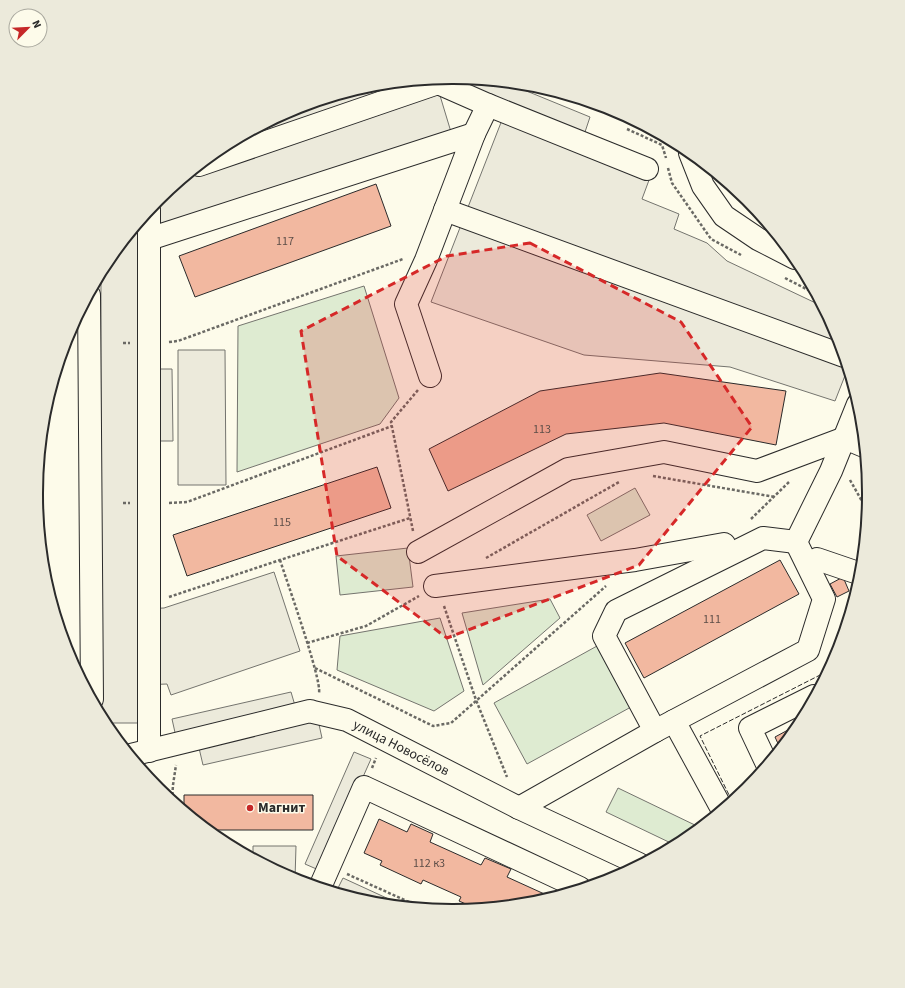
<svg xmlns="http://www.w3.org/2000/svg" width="905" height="988" viewBox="0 0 905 988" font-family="'Source Sans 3',sans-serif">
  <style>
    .green { fill: #deebd1; stroke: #74746e }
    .parking { fill: #eceadb; stroke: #74746e }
    .building { fill: #f2b8a0; stroke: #2b2b2b }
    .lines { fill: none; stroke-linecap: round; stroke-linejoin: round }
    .minor-casing { stroke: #2b2b2b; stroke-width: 24 }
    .path { stroke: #6a6964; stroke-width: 2.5; stroke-dasharray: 3 2; stroke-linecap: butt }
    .minor { stroke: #fdfbea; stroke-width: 22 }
    .fence { stroke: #2b2b2b; stroke-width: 1; stroke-dasharray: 5 2; stroke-linecap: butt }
    .marked { fill: #d62828; fill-opacity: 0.2; stroke: #d62828; stroke-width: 3; stroke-dasharray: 8 5; stroke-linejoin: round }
    .poi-dot { fill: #c62828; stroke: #fdfbea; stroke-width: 1.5 }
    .labels { text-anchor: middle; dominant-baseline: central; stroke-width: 3; stroke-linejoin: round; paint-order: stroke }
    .number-label { font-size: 12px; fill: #5d4e48 }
    .street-label { font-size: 14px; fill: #2b2b2b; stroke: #fdfbea }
    .poi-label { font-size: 14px; font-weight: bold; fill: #2b2b2b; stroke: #fdfbea; text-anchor: start }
    .rim { fill: none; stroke: #2b2b2b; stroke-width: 2 }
  </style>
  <rect width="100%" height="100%" fill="#fdfbea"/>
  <!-- green -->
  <g class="green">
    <path d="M 364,286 L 399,398 L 380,424 L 237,472 L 238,326 Z"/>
    <path d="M 635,488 L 650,515 L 601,541 L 587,515 Z"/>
    <path d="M 408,548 L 413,587 L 340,595 L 336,556 Z"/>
    <path d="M 550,599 L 560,618 L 483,685 L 462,613 Z"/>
    <path d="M 440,618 L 464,691 L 434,711 L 337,670 L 340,636 Z"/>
    <path d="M 597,646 L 631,707 L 527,764 L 494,703 Z"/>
    <path d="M 618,788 L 699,827 C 694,835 683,841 675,845 L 606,812 Z"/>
  </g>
  <!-- parking -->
  <g class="parking">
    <path d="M 458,78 L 507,83 L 590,117 L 584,135 L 655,164 L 642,199 L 679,214 L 674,229 L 707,243 L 727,261 L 822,306 L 837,335 L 848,368 L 835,401 L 730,367 L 584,355 L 431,302 L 502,120 L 450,99 Z"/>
    <path d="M 435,79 L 451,132 L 140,236 L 140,609 L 164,608 L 274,572 L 300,651 L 171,695 L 167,684 L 141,685 L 138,723 L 105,723 L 100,715 L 101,272 L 106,262 L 158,199 L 221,148 L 282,115 L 372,85 Z"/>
    <path d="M 178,350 L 225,350 L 226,485 L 178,485 Z"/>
    <path d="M 158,369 L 172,369 L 173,441 L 158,441 Z"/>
    <path d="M 291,692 L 296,709 L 176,737 L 172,719 Z"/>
    <path d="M 318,720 L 322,738 L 203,765 L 199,748 Z"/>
    <path d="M 354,752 L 371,759 L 321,871 L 305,864 Z"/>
    <path d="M 253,846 L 296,846 L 295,879 L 253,857 Z"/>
    <path d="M 343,878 L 404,906 L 371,902 L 336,892 Z"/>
  </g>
  <!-- building -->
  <g class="building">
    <path d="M 376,184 L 391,226 L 195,297 L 179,256 Z"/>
    <path d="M 660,373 L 786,391 L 776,445 L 664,423 L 566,434 L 448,491 L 429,449 L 540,391 Z"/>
    <path d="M 377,467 L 391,508 L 187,576 L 173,535 Z"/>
    <path d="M 780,560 L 799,594 L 644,678 L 625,643 Z"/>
    <path d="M 843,577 L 849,591 L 837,597 L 830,584 Z"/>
    <path d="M 799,724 L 799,726 L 780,748 L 775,737 Z"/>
    <path d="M 184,795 L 313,795 L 313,830 L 218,830 L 218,837 L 184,810 Z"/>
    <path d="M 379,819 L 407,832 L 411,824 L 433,834 L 430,842 L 481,865 L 485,858 L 511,869 L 507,877 L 551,897 L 534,903 L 475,908 L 459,901 L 461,897 L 423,880 L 421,884 L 380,865 L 382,861 L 364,853 Z"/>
  </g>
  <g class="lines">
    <defs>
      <g id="minor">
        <path d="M 488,105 L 647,169"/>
        <path d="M 690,153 L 703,186 L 724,216 L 758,239 L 795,258"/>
        <path d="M 199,165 L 438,83 L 488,105 L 474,134"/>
        <path d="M 445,210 L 844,356"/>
        <path d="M 149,239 L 474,134 L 426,260 L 406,304 L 430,376"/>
        <path d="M 89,295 L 92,699"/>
        <path d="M 796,542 L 831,471 L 858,404"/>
        <path d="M 418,552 L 568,469 L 664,452 L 757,471 L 845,438 L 864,446"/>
        <path d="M 817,559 L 861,574"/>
        <path d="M 435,586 L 635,560 L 724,544"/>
        <path d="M 674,721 L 722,809"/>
        <path d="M 655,731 L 604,636 L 616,611 L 763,538 L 796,542"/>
        <path d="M 149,751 L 149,210"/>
        <path d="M 131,755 L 310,711 L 313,712 L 347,720 L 519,808 L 639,864"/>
        <path d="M 767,764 L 750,728 L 814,696"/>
        <path d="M 519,808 L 655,731 L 808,650 L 824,599 L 796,542"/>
        <path d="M 321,885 L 364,787 L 580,888"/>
      </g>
    </defs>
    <!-- minor casing -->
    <use href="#minor" class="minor-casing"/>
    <!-- path -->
    <g class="path">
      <path d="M 627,129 L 662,145 L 666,158"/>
      <path d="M 668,168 L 672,183 L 711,239 L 741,255"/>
      <path d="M 785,278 L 816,294"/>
      <path d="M 169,342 L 178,341 L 403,259"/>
      <path d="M 123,343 L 130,343"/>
      <path d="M 653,476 L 775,497"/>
      <path d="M 850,480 L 867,510"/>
      <path d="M 123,503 L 130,503"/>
      <path d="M 169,503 L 187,502 L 392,426"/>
      <path d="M 751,519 L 790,481"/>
      <path d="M 413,531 L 391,422 L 418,390"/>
      <path d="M 486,558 L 619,482"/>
      <path d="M 280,560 C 286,579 322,680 319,693"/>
      <path d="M 169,597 L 280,560 L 410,518"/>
      <path d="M 444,606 L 476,700 L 507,777"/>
      <path d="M 307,643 L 366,626 L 419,596"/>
      <path d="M 315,668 L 433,726 L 451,723 L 606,586"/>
      <path d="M 372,768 L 376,758"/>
      <path d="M 172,800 L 173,785 L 176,765"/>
      <path d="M 347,874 L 420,907"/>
    </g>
    <!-- minor -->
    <use href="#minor" class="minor"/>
    <!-- fence -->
    <path class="fence" d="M 732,801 L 700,736 L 828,671"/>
  </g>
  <!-- marked area -->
  <path class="marked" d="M 530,243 L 681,322 L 752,427 L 639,565 L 447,638 L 337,556 L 301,331 L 447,256 Z"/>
  <!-- markers -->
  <circle class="poi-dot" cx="250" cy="808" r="4"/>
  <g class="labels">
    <!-- number labels -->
    <g class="number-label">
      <text x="285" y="241">117</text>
      <text x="542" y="429">113</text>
      <text x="282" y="522">115</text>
      <text x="712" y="619">111</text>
      <text x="429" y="863">112 к3</text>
    </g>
    <!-- street labels -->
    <g class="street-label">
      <text transform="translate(401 748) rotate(27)">улица Новосёлов</text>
    </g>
    <!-- poi labels -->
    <g class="poi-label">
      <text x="258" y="808">Магнит</text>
    </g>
  </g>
  <!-- crop -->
  <path d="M0 0H905V988H0ZM452 84H453A409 409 0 0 1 862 493V495A409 409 0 0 1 453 904H452A409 409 0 0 1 43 495V493A409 409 0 0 1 452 84Z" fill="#eceadb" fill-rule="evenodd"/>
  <path class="rim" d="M452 84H453A409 409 0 0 1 862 493V495A409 409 0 0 1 453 904H452A409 409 0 0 1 43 495V493A409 409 0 0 1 452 84Z"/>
  <!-- north arrow -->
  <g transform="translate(28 28) rotate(66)"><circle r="19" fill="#fdfbea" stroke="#a9a89e"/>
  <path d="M0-3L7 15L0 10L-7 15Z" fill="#c62828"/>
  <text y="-6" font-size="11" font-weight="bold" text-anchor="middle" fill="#2b2b2b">N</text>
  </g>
</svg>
